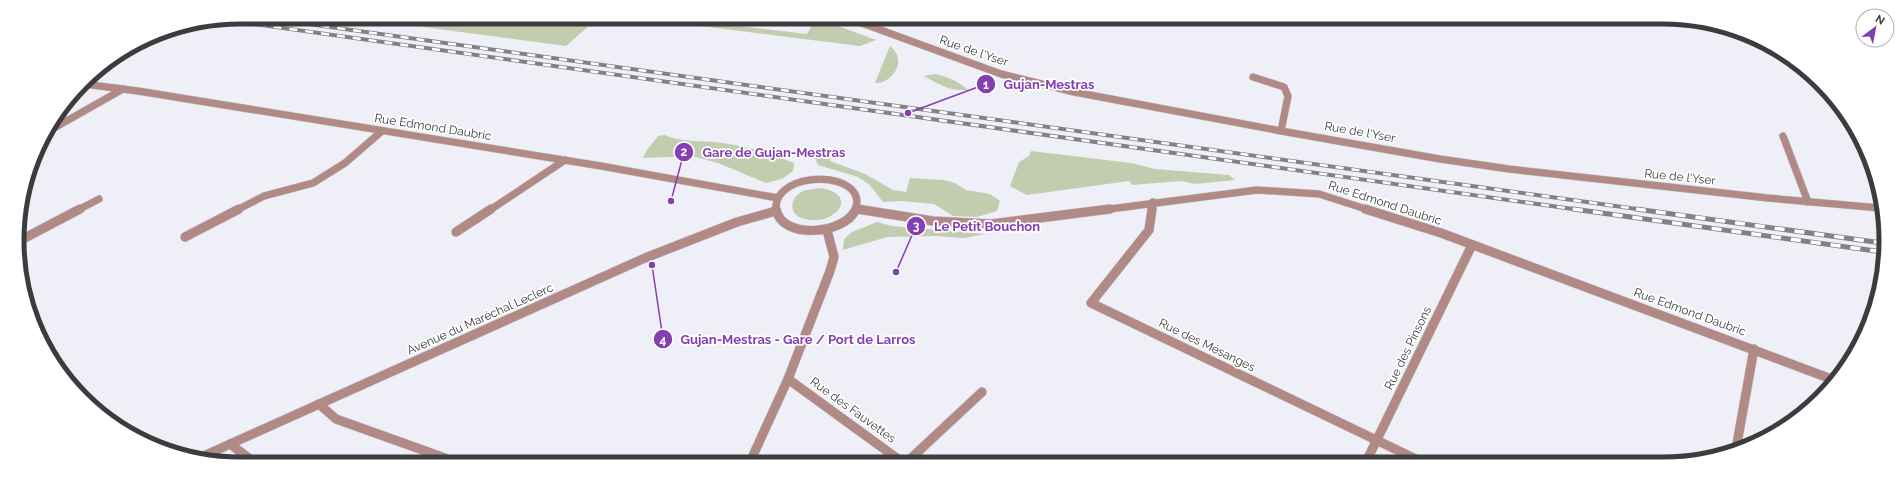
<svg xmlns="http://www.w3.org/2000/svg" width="1903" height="481" viewBox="0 0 1903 481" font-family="Raleway,sans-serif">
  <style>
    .green { fill: #c2cdaf }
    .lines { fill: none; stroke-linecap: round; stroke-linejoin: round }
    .lane-far1-casing { stroke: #cacbd2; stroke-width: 8 }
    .lane-casing { stroke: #cacbd2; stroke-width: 10 }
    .street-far1-casing { stroke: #cacbd2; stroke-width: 8 }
    .street-casing { stroke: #cacbd2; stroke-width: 10 }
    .lane-far1 { stroke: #b28a85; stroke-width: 7 }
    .lane { stroke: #b28a85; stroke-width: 9 }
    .street-far1 { stroke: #b28a85; stroke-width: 7 }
    .street { stroke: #b28a85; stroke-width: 9 }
    .rail-far1-casing { stroke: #818287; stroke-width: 4 }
    .rail-casing { stroke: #818287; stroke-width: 5 }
    .rail-far1 { stroke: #fff; stroke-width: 2.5; stroke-dasharray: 8; stroke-linecap: butt }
    .rail { stroke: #fff; stroke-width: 3.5; stroke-dasharray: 10; stroke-linecap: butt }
    .labels { text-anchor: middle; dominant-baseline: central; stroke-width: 3.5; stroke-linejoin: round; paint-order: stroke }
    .street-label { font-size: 12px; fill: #3c3c3f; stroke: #fff }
    .rim { fill: none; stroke: #3c3c3f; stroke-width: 5 }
    .leader { fill: none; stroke: #843fb3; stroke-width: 1.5 }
    .callout-dot { fill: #843fb3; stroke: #fff; stroke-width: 1.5 }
    .mark-label { font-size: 12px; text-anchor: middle; font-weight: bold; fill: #fff }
    .callout-label { font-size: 13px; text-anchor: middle; font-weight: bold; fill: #843fb3; stroke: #fff; stroke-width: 3.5; stroke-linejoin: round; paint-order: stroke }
  </style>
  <rect width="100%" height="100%" fill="#eeeff7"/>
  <!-- green -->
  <g class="green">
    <path d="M 347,17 L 516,17 L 590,25 L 566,46 Z"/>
    <path d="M 638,18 L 671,18 L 807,34 L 816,18 L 876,40 L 860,46 Z"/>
    <path d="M 890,46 C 892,48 895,50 896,53 C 904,67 889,84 875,83 Z"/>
    <path d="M 935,74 C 946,76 960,82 968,90 C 951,92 938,84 924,76 Z"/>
    <path d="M 664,135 C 684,143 702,140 722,143 C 746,146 772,154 794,163 L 793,171 L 782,179 L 766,183 L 718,163 L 692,156 L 643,158 L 647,150 L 658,136 Z"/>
    <path d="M 1031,151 L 1131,163 L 1155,169 L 1229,175 L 1235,180 L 1195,184 L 1182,181 L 1132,185 L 1129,181 L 1027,195 L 1010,186 L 1019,162 L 1029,156 Z"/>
    <path d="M 832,153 L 830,161 L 865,174 L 893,190 L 906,192 L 910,178 L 944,180 L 955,183 L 966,190 L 990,194 L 1000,201 L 997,211 L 977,217 L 953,216 L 934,204 L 901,201 L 883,202 L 870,185 L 858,177 L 818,165 L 814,155 Z"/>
    <path d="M 822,188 C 863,197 830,229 802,218 C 788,213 790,197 803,191 C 809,189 816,189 822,188 Z"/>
    <path d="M 877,222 L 892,226 L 985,234 L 964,238 L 934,236 L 887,237 L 843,250 L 844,239 L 852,232 Z"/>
  </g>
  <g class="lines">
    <defs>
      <g id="lane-far1">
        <path d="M 1253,77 L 1284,87 L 1288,96 L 1281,131"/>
        <path d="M 1783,136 L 1808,202"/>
        <path d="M 78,210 L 99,199"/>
        <path d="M 237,210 L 264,196 L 313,183 L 345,163 L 382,131"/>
        <path d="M 490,210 L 565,160"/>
      </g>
      <g id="lane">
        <path d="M 456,232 L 491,209"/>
        <path d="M 185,237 L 239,209"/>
        <path d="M 19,241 L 80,209"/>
        <path d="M 319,404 L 336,419 L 445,458"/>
        <path d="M 230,444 L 254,462"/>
        <path d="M 907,462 L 982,392"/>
      </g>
      <g id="street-far1">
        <path d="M 848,18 L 1001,74 L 1074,92 L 1281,131 L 1440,159 L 1509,169 L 1768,198 L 1880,208"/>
        <path d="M 84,84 L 138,91 L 601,166 L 778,198"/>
        <path d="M 47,132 L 123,89"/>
        <path d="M 857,209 L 862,210"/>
        <path d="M 776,210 C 773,168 871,170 855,210"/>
        <path d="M 1102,210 L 1257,190 L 1319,194 L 1369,210"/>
        <path d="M 1152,210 L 1153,202"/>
      </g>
      <g id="street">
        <path d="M 776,209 C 781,240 845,235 856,209"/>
        <path d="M 857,209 L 933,221 L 991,224 L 1110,209"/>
        <path d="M 1152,209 L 1149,230 L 1091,303 L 1422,462"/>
        <path d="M 1365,209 L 1441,233 L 1834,380"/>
        <path d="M 788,379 L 902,462"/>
        <path d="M 1736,449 L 1754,349"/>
        <path d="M 199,458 L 645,258 L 737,222 L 776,211"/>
        <path d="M 750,462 L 788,379 L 830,271 L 834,257 L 827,230"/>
        <path d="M 1366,462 L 1472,245"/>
      </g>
    </defs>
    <!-- lane-far1 casing -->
    <use href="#lane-far1" class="lane-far1-casing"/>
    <!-- lane casing -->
    <use href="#lane" class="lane-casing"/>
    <!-- street-far1 casing -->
    <use href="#street-far1" class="street-far1-casing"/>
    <!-- street casing -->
    <use href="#street" class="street-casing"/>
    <!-- lane-far1 -->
    <use href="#lane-far1" class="lane-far1"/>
    <!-- lane -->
    <use href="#lane" class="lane"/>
    <!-- street-far1 -->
    <use href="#street-far1" class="street-far1"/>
    <!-- street -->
    <use href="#street" class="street"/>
    <defs>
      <g id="rail-far1">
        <path d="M 258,17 L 1644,210"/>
        <path d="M 226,20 L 1580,210"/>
      </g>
      <g id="rail">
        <path d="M 1573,209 L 1883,252"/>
        <path d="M 1636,209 L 1882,243"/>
      </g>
    </defs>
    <!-- rail-far1 casing -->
    <use href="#rail-far1" class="rail-far1-casing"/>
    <!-- rail casing -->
    <use href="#rail" class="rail-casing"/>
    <!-- rail-far1 -->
    <use href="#rail-far1" class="rail-far1"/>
    <!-- rail -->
    <use href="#rail" class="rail"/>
  </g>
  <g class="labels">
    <!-- street labels -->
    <g class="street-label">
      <text transform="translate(974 51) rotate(19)">Rue de l'Yser</text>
      <text transform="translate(433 127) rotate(9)">Rue Edmond Daubric</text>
      <text transform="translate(1360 132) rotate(10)">Rue de l'Yser</text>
      <text transform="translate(1680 177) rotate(6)">Rue de l'Yser</text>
      <text transform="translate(1385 203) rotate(18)">Rue Edmond Daubric</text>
      <text transform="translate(1690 312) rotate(20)">Rue Edmond Daubric</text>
      <text transform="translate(480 319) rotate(-24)">Avenue du Maréchal Leclerc</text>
      <text transform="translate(1207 345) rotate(26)">Rue des Mésanges</text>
      <text transform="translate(1408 348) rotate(-64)">Rue des Pinsons</text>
      <text transform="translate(853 410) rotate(36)">Rue des Fauvettes</text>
    </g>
  </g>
  <!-- crop -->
  <path d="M0 0H1903V481H0ZM240 24H1663A216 216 0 0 1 1879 240V241A216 216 0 0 1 1663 457H240A216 216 0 0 1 24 241V240A216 216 0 0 1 240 24Z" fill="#fff" fill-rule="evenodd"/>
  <path class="rim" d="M240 24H1663A216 216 0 0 1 1879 240V241A216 216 0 0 1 1663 457H240A216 216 0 0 1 24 241V240A216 216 0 0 1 240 24Z"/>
  <!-- callouts -->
  <path class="leader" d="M908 113L986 84M671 201L684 152M896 272L916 226M652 265L663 339"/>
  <g class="callout-dot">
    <circle cx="908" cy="113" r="4"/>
    <circle cx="671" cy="201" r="4"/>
    <circle cx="896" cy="272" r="4"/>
    <circle cx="652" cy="265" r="4"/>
    <circle cx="986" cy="84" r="10"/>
    <circle cx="684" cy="152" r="10"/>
    <circle cx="916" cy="226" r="10"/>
    <circle cx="663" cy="339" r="10"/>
  </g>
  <g class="mark-label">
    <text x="986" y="89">1</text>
    <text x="684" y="156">2</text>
    <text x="916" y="230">3</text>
    <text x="663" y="344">4</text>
  </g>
  <g class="callout-label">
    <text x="1049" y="89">Gujan-Mestras</text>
    <text x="774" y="157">Gare de Gujan-Mestras</text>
    <text x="987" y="231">Le Petit Bouchon</text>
    <text x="798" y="344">Gujan-Mestras - Gare / Port de Larros</text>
  </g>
  <!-- north arrow -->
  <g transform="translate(1875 28) rotate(32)"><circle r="19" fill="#ffffff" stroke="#b1b1b2"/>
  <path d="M0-3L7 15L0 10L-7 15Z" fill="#843fb3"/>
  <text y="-6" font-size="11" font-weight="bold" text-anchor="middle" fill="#3c3c3f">N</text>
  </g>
</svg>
